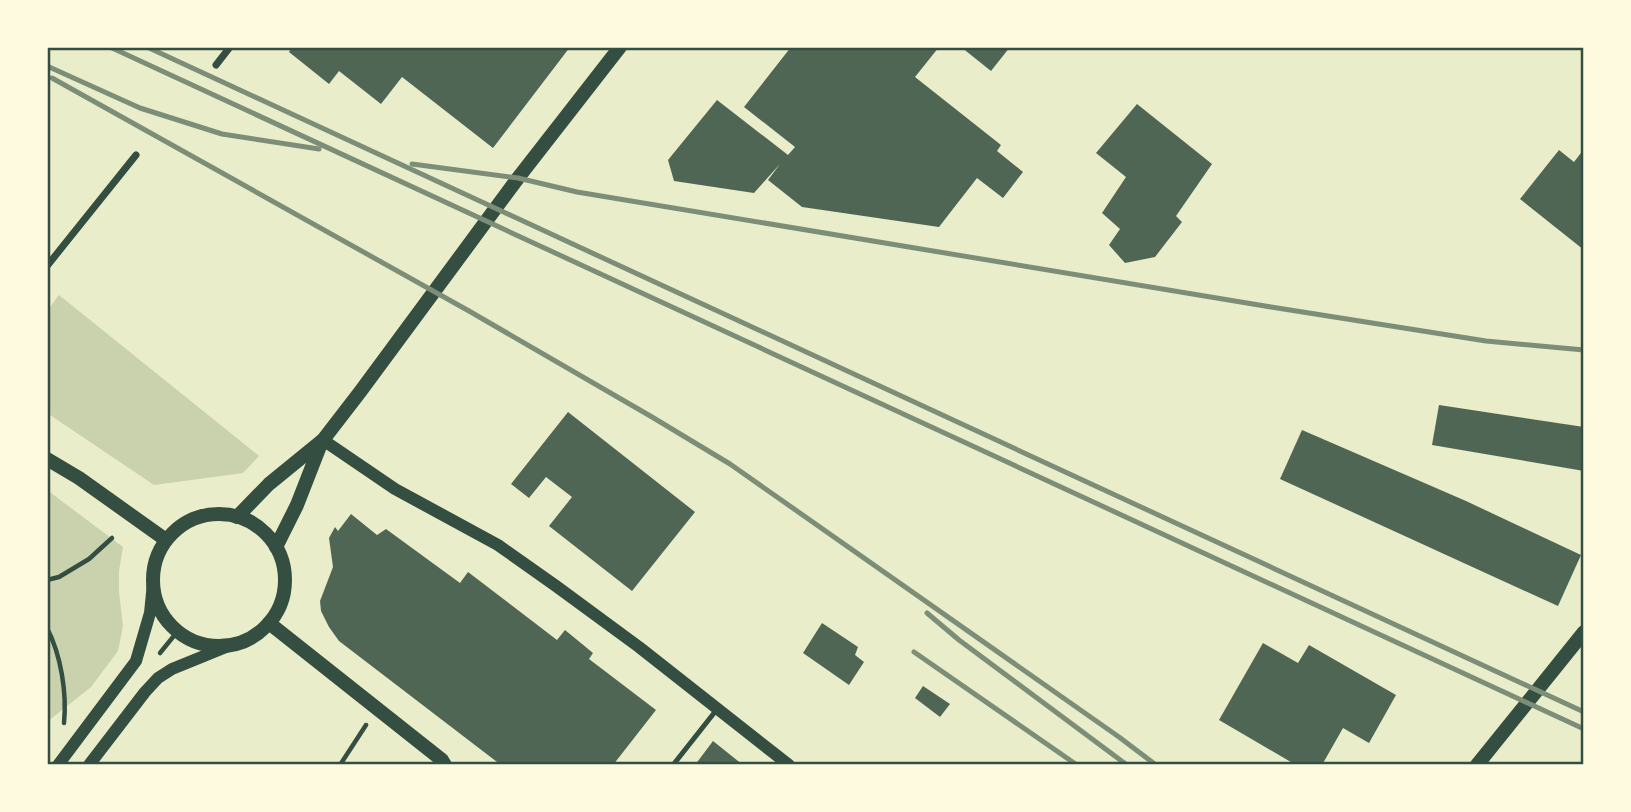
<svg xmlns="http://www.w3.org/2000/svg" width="1631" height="812" viewBox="0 0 1631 812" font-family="'DM Sans',sans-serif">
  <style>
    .green { fill: #cad2ad }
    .building { fill: #4f6655 }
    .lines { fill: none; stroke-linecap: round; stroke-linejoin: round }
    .path { stroke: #344e41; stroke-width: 4.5 }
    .service { stroke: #344e41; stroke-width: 5 }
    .minor { stroke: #344e41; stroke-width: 7 }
    .tertiary { stroke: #344e41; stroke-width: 12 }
    .secondary { stroke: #344e41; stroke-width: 14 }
    .rail { stroke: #7c8e77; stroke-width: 5 }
    .neatline { fill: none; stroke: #344e41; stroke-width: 2.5 }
  </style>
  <rect width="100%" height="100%" fill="#e9edc9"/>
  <!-- green -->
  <g class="green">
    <path d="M 59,295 L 259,456 L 243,473 L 154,485 L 47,413 L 47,311 Z"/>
    <path d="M 47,490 L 123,547 L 119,571 L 119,592 L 123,626 L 118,651 L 91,687 L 47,722 Z"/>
  </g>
  <!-- building -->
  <g class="building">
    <path d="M 292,47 L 570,47 L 493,148 L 402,77 L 381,104 L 339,71 L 329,84 L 289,52 Z"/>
    <path d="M 791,47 L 882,47 L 884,49 L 885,47 L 939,47 L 915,77 L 1001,145 L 997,151 L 1023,172 L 1003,198 L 977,178 L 939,227 L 802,207 L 768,180 L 780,164 L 754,193 L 674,181 L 668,160 L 717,100 L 788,155 L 795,147 L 744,107 Z"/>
    <path d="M 961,47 L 1010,47 L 991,71 Z"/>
    <path d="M 1137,104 L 1212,164 L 1176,216 L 1182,222 L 1155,257 L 1125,263 L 1109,245 L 1120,229 L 1102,213 L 1126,177 L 1096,153 Z"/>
    <path d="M 1584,149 L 1584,250 L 1520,199 L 1559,150 L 1574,162 Z"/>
    <path d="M 1439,405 L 1584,427 L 1584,471 L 1432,445 Z"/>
    <path d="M 568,412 L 695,512 L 632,591 L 549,526 L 572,497 L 546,477 L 529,498 L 511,484 Z"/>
    <path d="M 1302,430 L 1466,501 L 1581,555 L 1558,606 L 1280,479 Z"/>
    <path d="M 351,514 L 377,535 L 386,529 L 460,583 L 468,572 L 557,640 L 565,630 L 593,653 L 589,659 L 656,710 L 613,765 L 501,765 L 339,641 L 329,627 L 321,611 L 320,601 L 333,567 L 329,538 L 335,527 L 338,531 Z"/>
    <path d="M 822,623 L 858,647 L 855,655 L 864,662 L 849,685 L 803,653 Z"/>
    <path d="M 1263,643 L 1298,663 L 1309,645 L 1396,695 L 1369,743 L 1343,728 L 1322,765 L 1296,765 L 1219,720 Z"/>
    <path d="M 923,686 L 950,704 L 940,717 L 915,698 Z"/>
    <path d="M 713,741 L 743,765 L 695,765 Z"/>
  </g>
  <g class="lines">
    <!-- path -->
    <g class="path">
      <path d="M 47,580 L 59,577 L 89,559 L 112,538"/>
      <path d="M 47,628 C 61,655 67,693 64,723"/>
      <path d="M 160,653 L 173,637"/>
      <path d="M 340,765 L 366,725"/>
    </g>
    <!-- service -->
    <path class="service" d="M 673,765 L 718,708"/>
    <!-- minor -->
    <g class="minor">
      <path d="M 216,65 L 230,47"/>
      <path d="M 47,266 L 136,155"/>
    </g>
    <!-- tertiary -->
    <g class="tertiary">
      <path d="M 323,440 L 395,489 L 498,545 L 556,586 L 639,647 L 789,765"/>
      <path d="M 58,765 L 136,661 L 150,613 L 153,583"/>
      <path d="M 89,765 L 145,692 L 158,678 L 172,669 L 231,645"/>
    </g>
    <!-- secondary -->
    <g class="secondary">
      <path d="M 47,459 L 79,478 L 166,540"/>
      <circle cx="219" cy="580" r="66"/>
      <path d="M 237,517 L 269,484 L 323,440 L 360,392 L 518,178 L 620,47"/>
      <path d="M 276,547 L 297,505 L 322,441"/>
      <path d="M 269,623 L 442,760 L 445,765"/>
      <path d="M 1477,765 L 1584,632"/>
    </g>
    <!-- rail -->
    <g class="rail">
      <path d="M 110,47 L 1584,729"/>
      <path d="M 147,47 L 1584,712"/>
      <path d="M 47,66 L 140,108 L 222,134 L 319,149"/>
      <path d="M 52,78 L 469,311 L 652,417 L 730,464 L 1119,737 L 1156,765"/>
      <path d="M 412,164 L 518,178 L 577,192 L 1271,307 L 1486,341 L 1584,350"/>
      <path d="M 927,613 L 959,640 L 1127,765"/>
      <path d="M 914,652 L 1077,765"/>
    </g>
  </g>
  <!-- border -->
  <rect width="1631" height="812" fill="none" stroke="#fefae0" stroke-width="98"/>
  <rect x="49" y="49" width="1533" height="714" class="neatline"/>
</svg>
